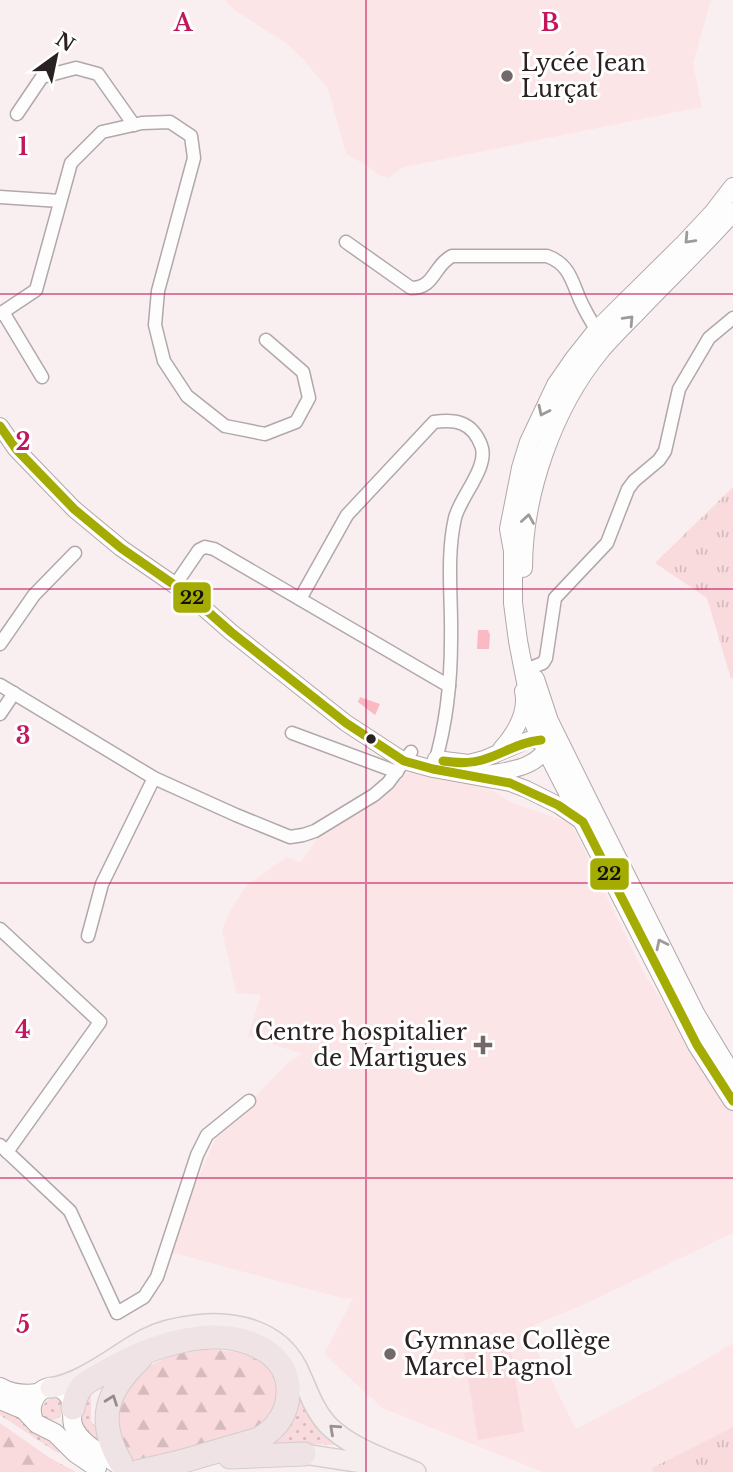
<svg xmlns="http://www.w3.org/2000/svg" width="733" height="1472" viewBox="0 0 733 1472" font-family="'Libre Baskerville',serif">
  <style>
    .built { fill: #fce5e7 }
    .grass { fill: url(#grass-dots) }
    .forest { fill: url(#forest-firs) }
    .park { fill: url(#park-tufts) }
    .garden { fill: #f9dadd }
    .water { fill: #f9bac3 }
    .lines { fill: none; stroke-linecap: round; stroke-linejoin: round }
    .minor-casing { stroke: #b1a8a9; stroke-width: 15 }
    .tertiary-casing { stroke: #b1a8a9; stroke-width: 18 }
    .secondary-casing { stroke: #b1a8a9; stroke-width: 20 }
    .primary-casing { stroke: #d3cdcd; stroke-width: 22 }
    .motorway-casing { stroke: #d3cdcd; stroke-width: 25 }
    .minor { stroke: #fefdfd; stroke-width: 12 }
    .tertiary { stroke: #fefdfd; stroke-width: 16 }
    .secondary { stroke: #fefdfd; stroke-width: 18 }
    .primary { stroke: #f5edee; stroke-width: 19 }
    .motorway { stroke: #efe3e5; stroke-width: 23 }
    .bus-1-casing { stroke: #fff; stroke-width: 14 }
    .bus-1 { stroke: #a4ac03; stroke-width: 9 }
    .oneway { stroke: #9f9a9a }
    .oneway2 { stroke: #968c8d }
    .oneway3 { stroke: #9a9192 }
    .grid { fill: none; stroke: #c2185b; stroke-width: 2; stroke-opacity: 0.55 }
    .poi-dot { fill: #73696a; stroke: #fff; stroke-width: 2.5 }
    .bus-dot { fill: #2a2122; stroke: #fff; stroke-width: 2.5 }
    .labels { text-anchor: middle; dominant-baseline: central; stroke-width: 6; stroke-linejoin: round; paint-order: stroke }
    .poi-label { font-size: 23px; fill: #2a2122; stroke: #fff; text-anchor: start }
    .grid-label { font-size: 23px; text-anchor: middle; font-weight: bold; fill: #c2185b; stroke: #fff; stroke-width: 6; stroke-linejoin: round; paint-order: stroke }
    .line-badge { stroke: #fff; stroke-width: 2.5 }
    .pale-badge-label { font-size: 19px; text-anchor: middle; font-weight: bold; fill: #111 }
  </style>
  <defs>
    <pattern id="grass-dots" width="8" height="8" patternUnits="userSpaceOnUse" patternTransform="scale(1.75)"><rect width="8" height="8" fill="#f9dadd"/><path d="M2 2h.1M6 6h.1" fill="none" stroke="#d6bbbd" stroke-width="1.8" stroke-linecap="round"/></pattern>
    <pattern id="forest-firs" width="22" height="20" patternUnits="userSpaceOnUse" patternTransform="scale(1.75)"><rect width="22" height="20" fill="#f9dadd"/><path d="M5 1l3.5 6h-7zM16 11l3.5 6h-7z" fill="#d6bbbd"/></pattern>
    <pattern id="park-tufts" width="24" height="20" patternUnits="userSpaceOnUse" patternTransform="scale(1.75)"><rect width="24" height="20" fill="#f9dadd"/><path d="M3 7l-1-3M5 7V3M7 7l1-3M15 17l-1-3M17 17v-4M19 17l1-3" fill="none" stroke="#d6bbbd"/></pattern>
  </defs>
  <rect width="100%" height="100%" fill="#faeff0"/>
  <!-- built -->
  <g class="built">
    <path d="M 225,0 L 711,0 L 693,64 L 702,107 L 404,167 L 388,178 L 379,175 L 366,165 L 346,154 L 328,89 L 304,60 L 286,43 L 234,10 Z"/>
    <path d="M 412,772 L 451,780 L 483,784 L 512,803 L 571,823 L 644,973 L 733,1111 L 733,1233 L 585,1304 L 526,1329 L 576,1429 L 695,1366 L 733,1343 L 733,1472 L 543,1472 L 382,1408 L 324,1354 L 353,1298 L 345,1299 L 166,1251 L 217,1135 L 289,1062 L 302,1054 L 248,1036 L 261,995 L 236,993 L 222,930 L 232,907 L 247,885 L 287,857 L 300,863 L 322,832 L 373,803 L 405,774 Z"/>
  </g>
  <!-- grass -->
  <g class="grass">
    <path d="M 296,1386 L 340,1445 L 267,1443 Z"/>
    <path d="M 88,1390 L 91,1398 L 91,1421 L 100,1433 L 105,1448 L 78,1426 Z"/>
    <path d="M 52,1396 C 59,1398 63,1402 64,1410 C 58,1424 43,1423 40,1408 Z"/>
    <path d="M 0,1406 L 22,1417 L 29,1430 L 43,1438 L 54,1440 L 63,1451 L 62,1453 L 56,1452 L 0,1415 Z"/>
  </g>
  <!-- forest -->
  <g class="forest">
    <path d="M 206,1349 L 244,1353 L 256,1357 L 267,1367 L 275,1378 L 278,1390 L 278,1404 L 263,1425 L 222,1441 L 133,1460 L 128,1456 L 115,1426 L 120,1425 L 119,1409 L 122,1397 L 138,1374 L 153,1364 L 172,1355 Z"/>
    <path d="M 0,1423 L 50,1458 L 76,1472 L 0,1472 Z"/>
  </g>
  <!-- park -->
  <g class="park">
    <path d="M 733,487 L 733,678 L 731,679 L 707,598 L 655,563 Z"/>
    <path d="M 733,1427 L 733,1472 L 653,1472 L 652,1468 Z"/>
  </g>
  <!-- garden -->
  <path class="garden" d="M 510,1346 L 524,1432 L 478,1440 L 464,1353 Z"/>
  <!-- water -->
  <g class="water">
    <path d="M 478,630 L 488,630 L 490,635 L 489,649 L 477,649 Z"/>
    <path d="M 360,697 L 380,704 L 375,715 L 358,702 Z"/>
  </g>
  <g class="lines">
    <defs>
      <g id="minor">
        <path d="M 17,114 L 42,77 L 76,68 L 98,74 L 134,125"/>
        <path d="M 0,197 L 60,201"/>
        <path d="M 346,242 L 411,288 C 435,288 433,266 452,256 L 547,256 C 572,265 572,285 583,306 C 588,316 594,327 601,335"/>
        <path d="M 3,312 L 42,377"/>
        <path d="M 0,314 L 36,290 L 71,163 L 102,132 L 142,123 L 170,122 L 191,136 L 194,158 L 158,291 L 155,325 L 164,361 L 187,396 L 225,426 L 265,434 L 296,422 L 309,398 L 303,372 L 266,340"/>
        <path d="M 175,585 L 199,550 L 205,547 L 214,549 L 449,686"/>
        <path d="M 300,599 L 347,515 L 434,422 C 456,419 472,422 481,445 C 490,466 460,497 455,518 C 446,557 452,600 451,640 C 451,682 446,726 434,766"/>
        <path d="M 0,644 L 34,595 L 75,553"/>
        <path d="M 533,667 L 543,663 L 546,658 L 555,598 L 607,543 L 628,489 L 634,481 L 659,460 L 665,451 L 679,389 L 709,338 L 733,318"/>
        <path d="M 0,685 L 154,778 L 236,815 L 290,837 L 303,835 L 315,831 L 374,795 L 388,783 L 411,752"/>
        <path d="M 0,714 L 14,693"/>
        <path d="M 292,733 L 397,772"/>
        <path d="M 0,929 L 100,1022 L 7,1152"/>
        <path d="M 88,936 L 102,884 L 154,778"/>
        <path d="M 0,1145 L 70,1211 L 117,1313 L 144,1297 L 157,1277 L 197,1155 L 207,1135 L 249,1101"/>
      </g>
      <g id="tertiary">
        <path d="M 0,426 L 16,449 L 74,509 L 121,548 L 189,595 L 231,632 L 346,723 L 404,761 L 433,769 L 510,783 L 526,789 L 558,805 L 583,822"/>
        <path d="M 501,749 C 515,733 528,713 523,691"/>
        <path d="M 436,759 L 469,763 L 484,759 L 528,740 L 541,740 L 550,745"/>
        <path d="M 483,775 C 508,770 539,769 550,742"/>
      </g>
      <g id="secondary">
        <path d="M 733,187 L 713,213 L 685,243 L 597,330 L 574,359 L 556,385 L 529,442 L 521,468 L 509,529 L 513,551 L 513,603 L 518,641 L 534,723 L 541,740 L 697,1045 L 733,1101"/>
        <path d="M 523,568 C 523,494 553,408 600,351 C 610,339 622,327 633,316 C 666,281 701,248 733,212"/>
        <path d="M 535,679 L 549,721 L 590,804 L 696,1015 L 733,1076"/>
        <path d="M 0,1387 C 12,1394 24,1395 38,1393"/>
        <path d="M 0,1400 L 24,1410 L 37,1424 L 55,1433 L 75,1453 L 97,1468"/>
        <path d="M 33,1418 C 26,1395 51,1376 67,1394 C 76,1404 70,1414 73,1425 C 79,1443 102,1454 117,1464"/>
      </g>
      <g id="primary">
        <path d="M 50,1388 C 83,1383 115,1355 145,1339 C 160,1331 178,1327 196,1325 C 234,1320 278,1330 297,1367 C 307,1387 312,1407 327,1424 C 350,1448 386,1459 416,1472"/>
        <path d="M 304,1454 L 382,1466"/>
      </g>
      <g id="motorway">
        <path d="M 73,1408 C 75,1400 76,1394 81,1388 C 86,1381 95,1378 103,1373 C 148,1347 217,1320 266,1351 C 280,1360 289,1375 288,1392 C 288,1413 277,1428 259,1439 L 180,1462 L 137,1472"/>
        <path d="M 230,1457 L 304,1454"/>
        <path d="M 121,1463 C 96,1421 106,1391 140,1359"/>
      </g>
    </defs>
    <!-- minor casing -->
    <use href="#minor" class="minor-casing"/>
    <!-- tertiary casing -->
    <use href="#tertiary" class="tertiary-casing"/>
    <!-- secondary casing -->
    <use href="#secondary" class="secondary-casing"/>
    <!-- primary casing -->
    <use href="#primary" class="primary-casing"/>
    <!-- motorway casing -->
    <use href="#motorway" class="motorway-casing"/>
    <!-- minor -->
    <use href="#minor" class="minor"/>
    <!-- tertiary -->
    <use href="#tertiary" class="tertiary"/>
    <!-- secondary -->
    <use href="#secondary" class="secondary"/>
    <!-- primary -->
    <use href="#primary" class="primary"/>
    <!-- motorway -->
    <use href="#motorway" class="motorway"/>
    <defs>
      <g id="bus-1">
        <path d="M 0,426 L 16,449 L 74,509 L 121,548 L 189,595 L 231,632 L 346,723 L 404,761 L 433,769 L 510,783 L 558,805 L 583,822 L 697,1045 L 733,1101"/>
        <path d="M 443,761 C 457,763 469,764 482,760 C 503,754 519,742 541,740"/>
      </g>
    </defs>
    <!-- bus-1 casing -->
    <use href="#bus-1" class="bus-1-casing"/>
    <!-- bus-1 -->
    <use href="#bus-1" class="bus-1"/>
  </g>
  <!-- one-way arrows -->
  <defs><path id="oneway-chevron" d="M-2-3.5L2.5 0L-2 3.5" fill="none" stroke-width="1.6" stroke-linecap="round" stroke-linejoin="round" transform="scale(1.75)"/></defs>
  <g class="oneway">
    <use href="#oneway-chevron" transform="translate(689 239) rotate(133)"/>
    <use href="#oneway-chevron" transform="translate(629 320) rotate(-47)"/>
    <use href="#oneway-chevron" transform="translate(543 411) rotate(116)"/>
    <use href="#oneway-chevron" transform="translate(528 519) rotate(-81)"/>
    <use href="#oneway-chevron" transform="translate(661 944) rotate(-116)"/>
  </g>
  <use class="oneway2" href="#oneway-chevron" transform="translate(112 1400) rotate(-70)"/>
  <use class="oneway3" href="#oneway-chevron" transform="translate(334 1429) rotate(-138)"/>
  <!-- grid -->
  <path class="grid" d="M 366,0 L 366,1472M 0,294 L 733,294M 0,589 L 733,589M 0,883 L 733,883M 0,1178 L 733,1178"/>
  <!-- markers -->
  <g class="poi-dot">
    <circle cx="507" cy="76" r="7"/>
    <path d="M479.5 1034.5h7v7h7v7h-7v7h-7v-7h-7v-7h7z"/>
    <circle cx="390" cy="1354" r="7"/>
  </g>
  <circle class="bus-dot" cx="371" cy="739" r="6"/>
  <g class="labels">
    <!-- poi labels -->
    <g class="poi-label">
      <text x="521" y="63">Lycée Jean<tspan x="521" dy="26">Lurçat</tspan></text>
      <text x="467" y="1032" text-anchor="end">Centre hospitalier<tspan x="467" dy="26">de Martigues</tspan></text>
      <text x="404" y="1341">Gymnase Collège<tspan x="404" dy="26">Marcel Pagnol</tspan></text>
    </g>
  </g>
  <g class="grid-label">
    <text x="183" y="31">A</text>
    <text x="550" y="31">B</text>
    <text x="23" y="155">1</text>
    <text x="23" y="450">2</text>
    <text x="23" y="744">3</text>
    <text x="23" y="1038">4</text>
    <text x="23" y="1333">5</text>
  </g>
  <g class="line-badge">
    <rect x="172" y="581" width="40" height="33" rx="7" fill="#a4ac03"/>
    <rect x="589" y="857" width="41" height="34" rx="7" fill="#a4ac03"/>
  </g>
  <g class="pale-badge-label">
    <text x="192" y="604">22</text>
    <text x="609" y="880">22</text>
  </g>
  <!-- north arrow -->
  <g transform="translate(56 56) rotate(33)" stroke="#ffffff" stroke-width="5" paint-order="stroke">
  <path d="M0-5L12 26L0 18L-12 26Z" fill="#2a2122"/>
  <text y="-10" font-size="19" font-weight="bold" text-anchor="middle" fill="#2a2122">N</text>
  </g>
</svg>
